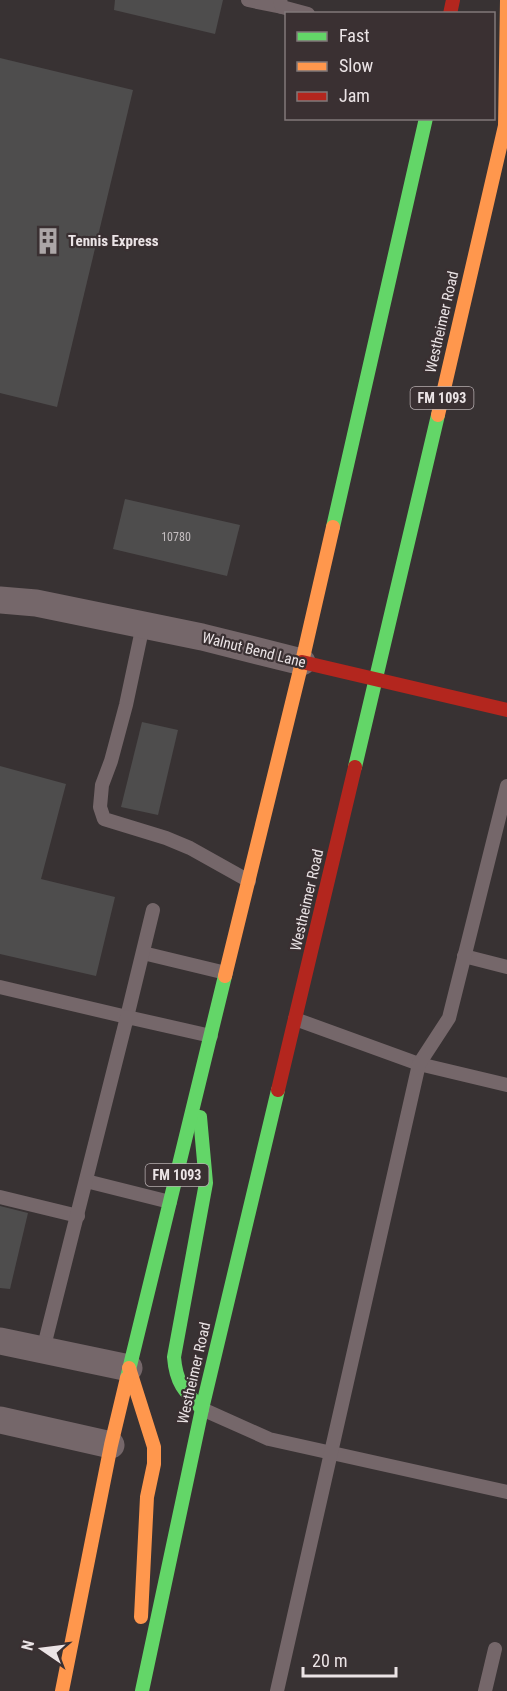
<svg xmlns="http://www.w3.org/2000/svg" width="507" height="1691" viewBox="0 0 507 1691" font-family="'Roboto Condensed',sans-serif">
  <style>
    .building { fill: #4e4d4d }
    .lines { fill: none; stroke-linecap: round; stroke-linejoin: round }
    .lane { stroke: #75676a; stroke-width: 14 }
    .street { stroke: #75676a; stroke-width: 27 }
    .fast { stroke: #63d668; stroke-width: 14 }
    .slow { stroke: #ff974d; stroke-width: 14 }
    .jam { stroke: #b3261e; stroke-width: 14 }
    .labels { text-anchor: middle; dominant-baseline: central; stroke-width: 4.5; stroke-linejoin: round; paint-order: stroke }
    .number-label { font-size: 12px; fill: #c4bec0 }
    .shield { fill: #3a3032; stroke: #b6aeb0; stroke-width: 1.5 }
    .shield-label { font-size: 14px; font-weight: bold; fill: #ebe4e6 }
    .poi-label { font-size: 15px; font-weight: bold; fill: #ebe4e6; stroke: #3a3032; text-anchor: start }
    .street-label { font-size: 15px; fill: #ebe4e6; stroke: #3a3032 }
  </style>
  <rect width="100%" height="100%" fill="#383233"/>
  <!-- building -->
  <g class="building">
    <path d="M 115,0 L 223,0 L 215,34 L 114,10 Z"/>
    <path d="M 0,58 L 133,90 L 57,407 L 0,393 Z"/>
    <path d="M 125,499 L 240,525 L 227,576 L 113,549 Z"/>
    <path d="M 142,722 L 178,730 L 158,815 L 121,807 Z"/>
    <path d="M 0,766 L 66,784 L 41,879 L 115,897 L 96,976 L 0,954 Z"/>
    <path d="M 0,1206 L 28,1213 L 10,1289 L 0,1288 Z"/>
  </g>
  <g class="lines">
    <!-- lane -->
    <g class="lane">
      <path d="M 248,0 L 282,7"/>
      <path d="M 280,0 L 282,7 L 308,14"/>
      <path d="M 143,625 L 126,705 L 111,761 L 102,785 L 100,807 L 104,819 L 166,838 L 190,848 L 249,881"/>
      <path d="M 143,953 L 226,973"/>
      <path d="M 464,956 L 507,967"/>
      <path d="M 0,987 L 127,1017 L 153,910"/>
      <path d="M 295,1019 L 419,1064 L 507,1085"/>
      <path d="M 86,1181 L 170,1202"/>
      <path d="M 0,1197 L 78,1216"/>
      <path d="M 43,1350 L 127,1017 L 211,1036"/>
      <path d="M 202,1409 L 269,1439 L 507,1492"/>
      <path d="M 277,1691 L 419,1064 L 449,1018 L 507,786"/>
      <path d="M 485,1691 L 495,1649"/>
    </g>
    <!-- street -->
    <g class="street">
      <path d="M 0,600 L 36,603 L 202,637 L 302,662"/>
      <path d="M 0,1341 L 129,1368"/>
      <path d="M 0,1420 L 111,1445"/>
    </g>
    <!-- fast -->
    <g class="fast">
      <path d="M 333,527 L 426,118"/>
      <path d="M 355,767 L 438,415"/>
      <path d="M 200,1117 L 206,1183 L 174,1357 C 176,1383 184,1391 202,1409"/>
      <path d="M 127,1378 L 225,976"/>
      <path d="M 142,1691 L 202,1409 L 278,1090"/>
    </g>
    <!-- slow -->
    <g class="slow">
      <path d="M 505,127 L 507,0"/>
      <path d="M 438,415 L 507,117"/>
      <path d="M 225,976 L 302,662 L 333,527"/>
      <path d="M 129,1368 L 154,1447 L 154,1464 L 147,1497 L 141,1617"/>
      <path d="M 62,1691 L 111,1445 L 127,1378"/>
    </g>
    <!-- jam -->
    <g class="jam">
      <path d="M 450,14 L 453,0"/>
      <path d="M 302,662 L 507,710"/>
      <path d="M 278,1090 L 355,767"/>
    </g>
  </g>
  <!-- icons -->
  <defs>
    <symbol id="building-bare" viewBox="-9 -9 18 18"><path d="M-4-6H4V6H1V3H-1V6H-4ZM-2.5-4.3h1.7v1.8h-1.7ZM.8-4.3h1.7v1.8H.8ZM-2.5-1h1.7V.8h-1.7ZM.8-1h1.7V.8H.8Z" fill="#aca6a7" stroke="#3a3032" stroke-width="2.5" paint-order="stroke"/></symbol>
  </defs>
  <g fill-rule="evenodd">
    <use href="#building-bare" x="29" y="222" width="38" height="38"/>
  </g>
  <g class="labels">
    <!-- number labels -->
    <g class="number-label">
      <text x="176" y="537">10780</text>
    </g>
    <!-- shield labels -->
    <g class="shield">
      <rect x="410.5" y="387" width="63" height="22" rx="4.5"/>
      <rect x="145.5" y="1164" width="63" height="22" rx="4.5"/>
    </g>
    <g class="shield-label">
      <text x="442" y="398">FM 1093</text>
      <text x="177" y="1175">FM 1093</text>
    </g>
    <!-- poi labels -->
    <g class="poi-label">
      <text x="68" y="241">Tennis Express</text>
    </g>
    <!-- street labels -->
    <g class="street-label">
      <text transform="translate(442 322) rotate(-77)">Westheimer Road</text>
      <text transform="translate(254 650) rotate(14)">Walnut Bend Lane</text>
      <text transform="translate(307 900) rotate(-77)">Westheimer Road</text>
      <text transform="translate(194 1373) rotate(-77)">Westheimer Road</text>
    </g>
  </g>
  <!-- legend -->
  <rect x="285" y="12" width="210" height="108" fill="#3a3032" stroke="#81787a" stroke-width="1.5"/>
  <rect x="297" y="32" width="30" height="9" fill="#63d668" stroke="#81787a" stroke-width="1.5"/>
  <text x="339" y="42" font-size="18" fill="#ebe4e6">Fast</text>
  <rect x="297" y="62" width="30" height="9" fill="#ff974d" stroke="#81787a" stroke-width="1.5"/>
  <text x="339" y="72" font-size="18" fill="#ebe4e6">Slow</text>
  <rect x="297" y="92" width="30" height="9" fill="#b3261e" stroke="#81787a" stroke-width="1.5"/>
  <text x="339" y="102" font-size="18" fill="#ebe4e6">Jam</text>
  <!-- north arrow -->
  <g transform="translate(42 1649) rotate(284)" stroke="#3a3032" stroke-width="4.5" paint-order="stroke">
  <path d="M0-4.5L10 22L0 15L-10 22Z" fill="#ebe4e6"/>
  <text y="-9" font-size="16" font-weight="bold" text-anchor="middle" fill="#ebe4e6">N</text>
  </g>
  <!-- scale -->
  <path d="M303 1667v9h93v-9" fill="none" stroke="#ebe4e6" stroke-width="3"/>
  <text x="312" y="1667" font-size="18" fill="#ebe4e6" stroke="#3a3032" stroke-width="4.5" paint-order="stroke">20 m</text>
</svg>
